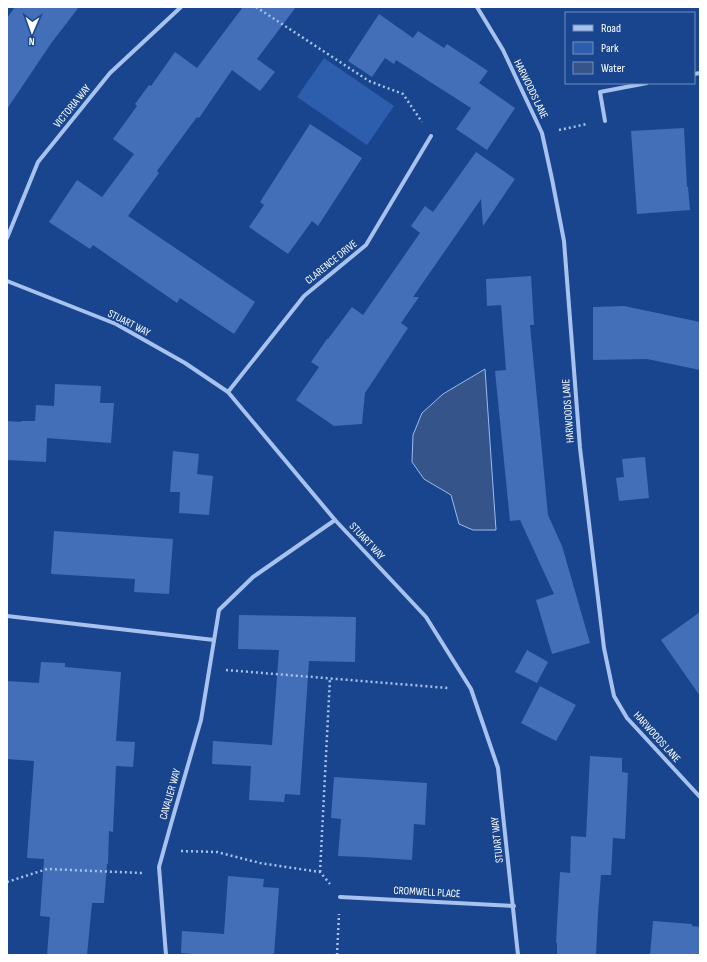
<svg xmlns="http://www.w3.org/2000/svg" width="707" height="962" viewBox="0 0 707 962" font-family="'Sofia Sans Condensed',sans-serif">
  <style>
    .green { fill: #2c5ead }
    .water { fill: #35548a; stroke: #99bcf1 }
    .building { fill: #426fb7 }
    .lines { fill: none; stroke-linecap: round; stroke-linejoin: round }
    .path { stroke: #a7c2ee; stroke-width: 2.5; stroke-dasharray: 2 3; stroke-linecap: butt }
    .street { stroke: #a7c2ee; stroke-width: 4 }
    .labels { text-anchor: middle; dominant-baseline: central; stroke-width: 3.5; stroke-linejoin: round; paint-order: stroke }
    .street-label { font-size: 11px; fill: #fff; stroke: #19458e }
  </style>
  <rect width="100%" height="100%" fill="#19458e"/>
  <!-- green -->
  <path class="green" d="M 324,58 L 394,106 L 367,145 L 297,97 Z"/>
  <!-- water -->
  <path class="water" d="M 485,369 L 496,530 L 473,530 L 459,524 L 451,495 L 424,479 L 412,462 L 413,435 L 422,413 L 443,394 Z"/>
  <!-- building -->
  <g class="building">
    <path d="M 15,7 L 79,7 L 52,42 L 7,109 L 7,18 Z"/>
    <path d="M 243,7 L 296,7 L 257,59 L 275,72 L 260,91 L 232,70 L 199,118 L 197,117 L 157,171 L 159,173 L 128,216 L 255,302 L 234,334 L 180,298 L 177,303 L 93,245 L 90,249 L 49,222 L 77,180 L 102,197 L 134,154 L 113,139 L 137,106 L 135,104 L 149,85 L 151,86 L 175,52 L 197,68 Z"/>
    <path d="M 379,14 L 413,38 L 418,31 L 444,48 L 447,44 L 488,71 L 479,83 L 515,108 L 487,150 L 456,129 L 471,108 L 396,60 L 394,64 L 385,58 L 372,77 L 348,61 Z"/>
    <path d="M 310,124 L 362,158 L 318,226 L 312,221 L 288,254 L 249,227 L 264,205 L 260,202 Z"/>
    <path d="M 684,128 L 687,187 L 688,187 L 690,210 L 637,214 L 631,131 Z"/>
    <path d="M 476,152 L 515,179 L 483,226 L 481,199 L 413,297 L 419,297 L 401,323 L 408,328 L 365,393 L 362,424 L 334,426 L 296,400 L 319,367 L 311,362 L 327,339 L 328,339 L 352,307 L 363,315 L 420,233 L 411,226 L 425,206 L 433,212 Z"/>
    <path d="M 531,276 L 534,325 L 530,325 L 548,515 L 562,546 L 590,643 L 552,654 L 536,600 L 554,594 L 520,520 L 510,521 L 495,371 L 506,370 L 501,305 L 487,306 L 486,279 Z"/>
    <path d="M 624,306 L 700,322 L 700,370 L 647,359 L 593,360 L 593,307 Z"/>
    <path d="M 55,384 L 101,386 L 100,403 L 114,403 L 111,443 L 47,438 L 46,462 L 7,460 L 7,421 L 21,422 L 21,421 L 35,421 L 36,405 L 54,406 Z"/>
    <path d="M 173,451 L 199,454 L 197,474 L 213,476 L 209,515 L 179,513 L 180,492 L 170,492 Z"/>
    <path d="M 645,457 L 649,498 L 619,501 L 616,478 L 624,477 L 622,459 Z"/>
    <path d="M 54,531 L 173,539 L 169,594 L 134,592 L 135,579 L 51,574 Z"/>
    <path d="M 700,612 L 700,696 L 661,640 Z"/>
    <path d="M 239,615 L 356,617 L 355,662 L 309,661 L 300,795 L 285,794 L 284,802 L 249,800 L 251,766 L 212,764 L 213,741 L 272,745 L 279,650 L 238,649 Z"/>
    <path d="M 527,650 L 548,662 L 537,683 L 515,672 Z"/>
    <path d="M 41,662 L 65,663 L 65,667 L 121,672 L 116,741 L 135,742 L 133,767 L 116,766 L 113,832 L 109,831 L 108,864 L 107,864 L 104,903 L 92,903 L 87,955 L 47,955 L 50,917 L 40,916 L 44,859 L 27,858 L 34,761 L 7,759 L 7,681 L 39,683 Z"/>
    <path d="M 540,686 L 576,705 L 556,741 L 521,723 Z"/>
    <path d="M 590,756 L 622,758 L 622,772 L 628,773 L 625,839 L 613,838 L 611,875 L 601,875 L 598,913 L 596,955 L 557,955 L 557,943 L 556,942 L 560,872 L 570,873 L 571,836 L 586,837 Z"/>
    <path d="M 334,777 L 427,783 L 425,825 L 414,824 L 412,860 L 364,857 L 338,856 L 341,819 L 331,818 Z"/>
    <path d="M 228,876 L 264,879 L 263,887 L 279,888 L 274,955 L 202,955 L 181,953 L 182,931 L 224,934 Z"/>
    <path d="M 653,921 L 692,924 L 692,926 L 700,927 L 700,955 L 650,955 Z"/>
  </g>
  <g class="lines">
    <!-- path -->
    <g class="path">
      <path d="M 256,7 L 369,81 L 403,94 L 422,122"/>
      <path d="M 559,130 L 587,124"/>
      <path d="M 226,670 L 448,688"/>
      <path d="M 181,851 L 217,852 L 260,863 L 320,872 L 330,884"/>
      <path d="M 320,872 L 330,678"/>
      <path d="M 7,882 L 47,869 L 142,873"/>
      <path d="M 337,955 L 339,914"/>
    </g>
    <!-- street -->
    <g class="street">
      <path d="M 477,7 L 503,50 L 542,133 L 552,179 L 564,241 L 580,448 L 604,648 L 614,696 L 627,718 L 700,797"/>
      <path d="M 694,74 L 700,73"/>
      <path d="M 605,121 L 600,92 L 647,83"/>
      <path d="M 7,238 L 38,162 L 110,73 L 181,7"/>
      <path d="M 7,281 L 116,324 L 185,363 L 228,392 L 335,520 L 426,617 L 471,689 L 498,768 L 518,955"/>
      <path d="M 228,392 L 304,296 L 366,245 L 431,136"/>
      <path d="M 7,616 L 214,640"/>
      <path d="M 340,897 L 514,906"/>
      <path d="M 166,955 L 159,867 L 171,824 L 201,720 L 219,610 L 253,577 L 335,520"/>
    </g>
  </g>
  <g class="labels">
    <!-- street labels -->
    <g class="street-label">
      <text transform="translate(531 89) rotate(64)">HARWOODS LANE</text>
      <text transform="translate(72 106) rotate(-51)">VICTORIA WAY</text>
      <text transform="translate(331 262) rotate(-39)">CLARENCE DRIVE</text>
      <text transform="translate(129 323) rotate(27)">STUART WAY</text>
      <text transform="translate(568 411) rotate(-94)">HARWOODS LANE</text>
      <text transform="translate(367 541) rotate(47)">STUART WAY</text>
      <text transform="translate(657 737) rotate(48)">HARWOODS LANE</text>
      <text transform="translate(170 794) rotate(-74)">CAVALIER WAY</text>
      <text transform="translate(497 840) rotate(-96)">STUART WAY</text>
      <text transform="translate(427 892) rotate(3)">CROMWELL PLACE</text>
    </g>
  </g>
  <!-- border -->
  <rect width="707" height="962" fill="none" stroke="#ffffff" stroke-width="16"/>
  <!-- legend -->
  <rect x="565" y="12" width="130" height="72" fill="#19458e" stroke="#758fbb"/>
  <rect x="573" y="25" width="20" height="6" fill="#a7c2ee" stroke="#758fbb"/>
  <text x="601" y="32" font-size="12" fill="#ffffff">Road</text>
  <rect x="573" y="42" width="20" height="12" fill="#2c5ead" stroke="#758fbb"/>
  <text x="601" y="52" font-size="12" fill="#ffffff">Park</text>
  <rect x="573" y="62" width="20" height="12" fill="#35548a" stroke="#758fbb"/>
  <text x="601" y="72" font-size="12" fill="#ffffff">Water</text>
  <!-- north arrow -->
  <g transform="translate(32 32) rotate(182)" stroke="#19458e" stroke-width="3" paint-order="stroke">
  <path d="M0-3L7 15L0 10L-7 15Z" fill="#ffffff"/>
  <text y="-6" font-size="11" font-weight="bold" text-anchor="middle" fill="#ffffff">N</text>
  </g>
</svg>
